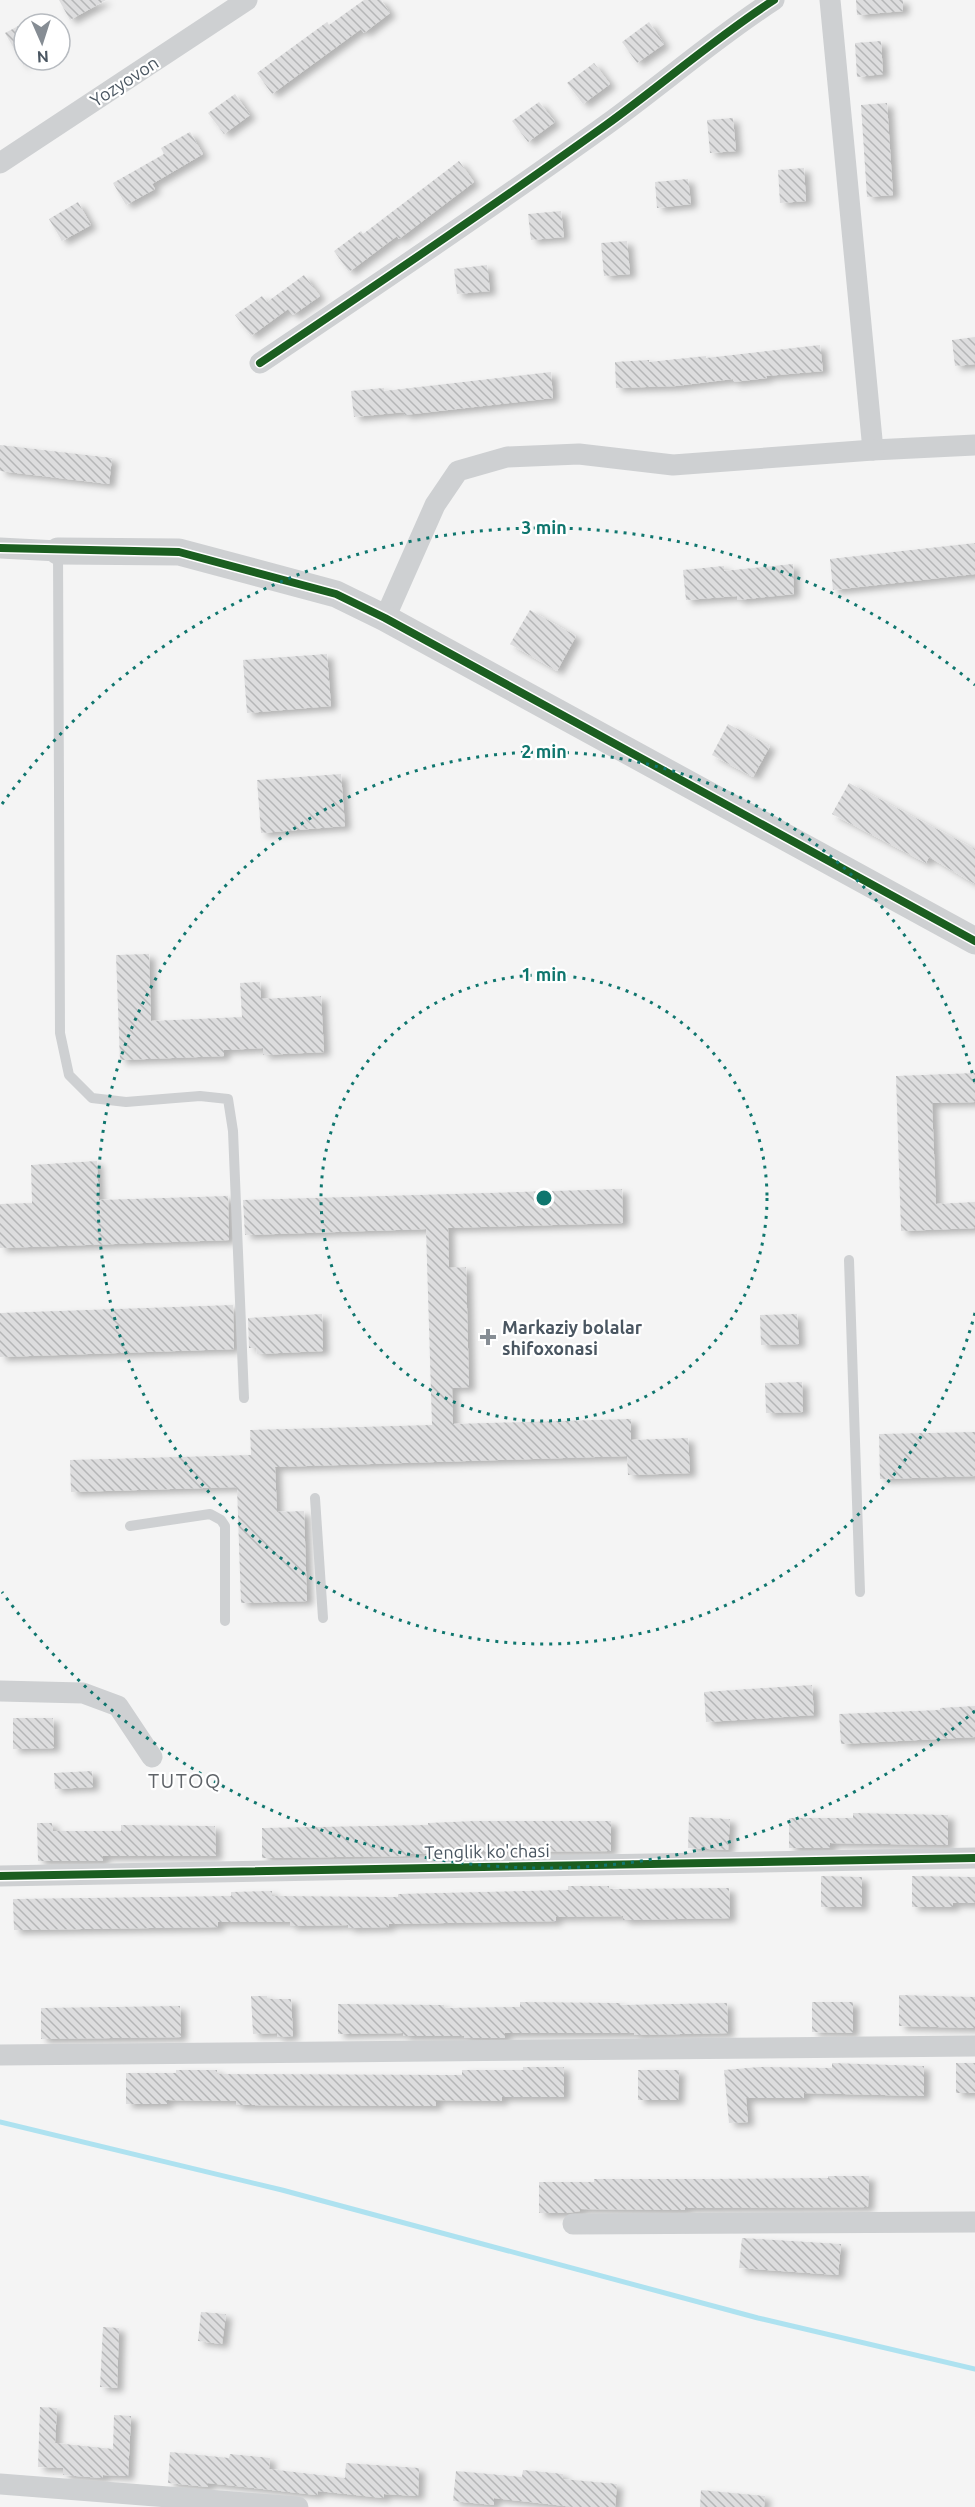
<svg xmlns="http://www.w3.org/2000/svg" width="975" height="2507" viewBox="0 0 975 2507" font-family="Ubuntu,sans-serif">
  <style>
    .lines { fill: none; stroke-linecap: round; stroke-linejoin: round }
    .stream { stroke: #aee2f0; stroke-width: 5 }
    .building { fill: url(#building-back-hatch); filter: url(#shadow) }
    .service { stroke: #ced0d2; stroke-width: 10 }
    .minor { stroke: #ced0d2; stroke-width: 21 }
    .tertiary { stroke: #ced0d2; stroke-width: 27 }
    .cycleway-casing { stroke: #fff; stroke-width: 11 }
    .cycleway { stroke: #1b5e20; stroke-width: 8 }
    .ring { fill: none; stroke: #0f766e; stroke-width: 3; stroke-dasharray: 3 6 }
    .poi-dot { fill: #868d94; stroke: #fff; stroke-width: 2 }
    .labels { text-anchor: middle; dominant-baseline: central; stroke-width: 4.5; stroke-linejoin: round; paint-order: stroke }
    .street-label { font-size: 18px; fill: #4a5661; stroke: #fff }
    .poi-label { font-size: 18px; font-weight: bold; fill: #4a5661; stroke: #fff; text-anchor: start }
    .neighbourhood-label { font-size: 20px; letter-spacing: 1.5px; fill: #5f6368; stroke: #fff }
    .centre { fill: #0f766e; stroke: #fff; stroke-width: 3 }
    .ring-label { font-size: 18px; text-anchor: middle; font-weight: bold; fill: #0f766e; stroke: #fff; stroke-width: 4.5; stroke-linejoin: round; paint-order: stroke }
  </style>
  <defs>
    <pattern id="building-back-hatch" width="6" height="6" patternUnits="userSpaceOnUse" patternTransform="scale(1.5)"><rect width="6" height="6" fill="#ddddde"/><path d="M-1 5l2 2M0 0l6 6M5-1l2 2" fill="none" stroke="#b5b6b7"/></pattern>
    <filter id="shadow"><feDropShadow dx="6" dy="4" stdDeviation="3" flood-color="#0004"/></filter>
  </defs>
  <rect width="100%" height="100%" fill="#f4f4f4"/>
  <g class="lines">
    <!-- stream -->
    <path class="stream" d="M 0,2122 L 282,2190 L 758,2318 L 975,2369"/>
  </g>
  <!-- building -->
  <g class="building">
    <path d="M 59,0 L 106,0 L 70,20 Z"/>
    <path d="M 364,0 L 381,0 L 390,13 L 364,33 L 361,29 L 272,94 L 257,73 L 327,22 L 329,25 Z"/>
    <path d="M 856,0 L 903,0 L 903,11 L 857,15 Z"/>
    <path d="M 649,22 L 664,44 L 637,63 L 622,42 Z"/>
    <path d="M 24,23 L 24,66 L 5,33 Z"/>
    <path d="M 881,41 L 883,74 L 857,77 L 855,43 Z"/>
    <path d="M 594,63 L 610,84 L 583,104 L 567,83 Z"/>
    <path d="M 235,94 L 250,115 L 224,134 L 208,113 Z"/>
    <path d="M 539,102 L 555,122 L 528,142 L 512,121 Z"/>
    <path d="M 887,103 L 893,195 L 867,197 L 861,105 Z"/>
    <path d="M 733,118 L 736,151 L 710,153 L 707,120 Z"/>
    <path d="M 190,132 L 203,154 L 152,184 L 155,189 L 126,205 L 113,183 L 164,154 L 161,148 Z"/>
    <path d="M 459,161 L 474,182 L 399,239 L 397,236 L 349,272 L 334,251 L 361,231 L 363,234 Z"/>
    <path d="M 804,168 L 806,201 L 780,203 L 778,170 Z"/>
    <path d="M 688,179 L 691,204 L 657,208 L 655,182 Z"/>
    <path d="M 78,202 L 91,225 L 62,241 L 49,219 Z"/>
    <path d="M 561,211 L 564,237 L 531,240 L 528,214 Z"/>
    <path d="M 627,241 L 630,274 L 604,276 L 601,243 Z"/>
    <path d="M 487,265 L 490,291 L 457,294 L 454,269 Z"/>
    <path d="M 304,275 L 320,296 L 293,315 L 288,309 L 251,336 L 235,315 L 262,296 L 267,302 Z"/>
    <path d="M 975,337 L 975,364 L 955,366 L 952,340 Z"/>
    <path d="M 820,345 L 823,371 L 766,376 L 767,378 L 733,382 L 733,379 L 676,386 L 616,388 L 615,362 L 649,360 L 649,362 L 706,356 L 706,358 Z"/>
    <path d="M 551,372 L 553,398 L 404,415 L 404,412 L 354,417 L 351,391 L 384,388 L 384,391 Z"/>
    <path d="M 0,445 L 112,458 L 109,484 L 0,471 Z"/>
    <path d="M 975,543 L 975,574 L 833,590 L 830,559 Z"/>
    <path d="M 793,564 L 794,594 L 737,600 L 737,596 L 686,600 L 683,570 L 724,566 L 724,571 Z"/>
    <path d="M 530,610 L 576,636 L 557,671 L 510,644 Z"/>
    <path d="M 327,654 L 331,706 L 247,713 L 243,660 Z"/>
    <path d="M 728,724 L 770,746 L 753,777 L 712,755 Z"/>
    <path d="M 341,774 L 345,826 L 261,833 L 257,780 Z"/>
    <path d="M 849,783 L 975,849 L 975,884 L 929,857 L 926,863 L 832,814 Z"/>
    <path d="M 149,954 L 151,1021 L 242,1017 L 240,983 L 260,982 L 261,999 L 321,996 L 324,1052 L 263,1055 L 263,1048 L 224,1050 L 224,1056 L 120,1060 L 116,955 Z"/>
    <path d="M 975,1073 L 975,1102 L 932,1103 L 936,1204 L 975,1202 L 975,1228 L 901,1231 L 896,1076 Z"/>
    <path d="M 97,1161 L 99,1200 L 228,1196 L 229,1240 L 0,1248 L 0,1204 L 32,1203 L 31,1165 Z"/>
    <path d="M 622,1189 L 623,1223 L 448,1228 L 449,1268 L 466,1267 L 469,1387 L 452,1388 L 453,1424 L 631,1419 L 631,1440 L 688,1438 L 690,1473 L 628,1475 L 627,1456 L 275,1467 L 277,1512 L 304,1511 L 307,1601 L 241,1603 L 237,1487 L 71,1492 L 70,1460 L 251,1455 L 250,1430 L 432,1425 L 426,1229 L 245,1235 L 243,1200 Z"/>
    <path d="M 233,1305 L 234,1349 L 0,1357 L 0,1313 Z"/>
    <path d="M 322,1314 L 323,1351 L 257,1354 L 256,1348 L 249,1348 L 248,1318 Z"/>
    <path d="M 797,1314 L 799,1344 L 761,1345 L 760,1315 Z"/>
    <path d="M 802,1382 L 803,1412 L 766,1413 L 765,1383 Z"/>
    <path d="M 975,1432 L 975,1476 L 880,1479 L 879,1434 Z"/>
    <path d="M 812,1685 L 814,1715 L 706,1722 L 704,1692 Z"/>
    <path d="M 975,1706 L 975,1737 L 841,1744 L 839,1714 L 940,1710 L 940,1708 Z"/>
    <path d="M 13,1718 L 53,1718 L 54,1748 L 13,1749 Z"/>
    <path d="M 92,1771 L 93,1787 L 55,1789 L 54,1773 Z"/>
    <path d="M 853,1813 L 948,1815 L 948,1845 L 830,1843 L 830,1848 L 789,1848 L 789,1818 L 853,1818 Z"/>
    <path d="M 689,1817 L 730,1819 L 728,1850 L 688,1848 Z"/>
    <path d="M 475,1821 L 611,1821 L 611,1851 L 470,1852 L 407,1854 L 407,1856 L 262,1858 L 262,1828 L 428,1825 L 428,1823 Z"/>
    <path d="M 37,1823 L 52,1823 L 53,1831 L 121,1831 L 121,1825 L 215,1826 L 216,1856 L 103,1856 L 103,1861 L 38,1861 Z"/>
    <path d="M 821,1876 L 862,1877 L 862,1907 L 821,1907 Z"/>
    <path d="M 912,1876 L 975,1877 L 975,1903 L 953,1903 L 953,1907 L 912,1907 Z"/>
    <path d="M 568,1886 L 609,1886 L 609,1889 L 729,1888 L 730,1918 L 623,1920 L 623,1916 L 556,1917 L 556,1921 L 389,1924 L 389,1927 L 348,1928 L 348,1925 L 290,1926 L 290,1922 L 218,1922 L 218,1927 L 14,1930 L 13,1899 L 231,1896 L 231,1892 L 272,1891 L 272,1896 L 398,1897 L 398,1894 L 568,1890 Z"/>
    <path d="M 899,1995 L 975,1997 L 975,2028 L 899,2026 Z"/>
    <path d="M 251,1996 L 267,1996 L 267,1999 L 291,1999 L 293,2036 L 277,2037 L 277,2033 L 253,2034 Z"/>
    <path d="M 520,2002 L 620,2003 L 620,2005 L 727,2003 L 728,2033 L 634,2035 L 634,2033 L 505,2033 L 505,2038 L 464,2038 L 464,2036 L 403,2036 L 403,2033 L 338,2034 L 338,2004 L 444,2005 L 444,2008 L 520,2007 Z"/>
    <path d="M 812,2002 L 853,2002 L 853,2033 L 812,2032 Z"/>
    <path d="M 180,2006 L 181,2037 L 41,2039 L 41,2008 Z"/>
    <path d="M 832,2063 L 924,2066 L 924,2096 L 804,2093 L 804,2098 L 746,2098 L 748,2122 L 729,2123 L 724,2070 L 760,2067 L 832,2068 Z"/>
    <rect x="956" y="2063" width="19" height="30"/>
    <path d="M 523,2067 L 564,2067 L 564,2097 L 502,2097 L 502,2101 L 436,2100 L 436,2106 L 236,2105 L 236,2101 L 167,2100 L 167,2104 L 126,2104 L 126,2073 L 176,2073 L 176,2070 L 217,2070 L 217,2074 L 462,2075 L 462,2070 L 523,2070 Z"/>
    <path d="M 638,2070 L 679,2070 L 678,2100 L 638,2100 Z"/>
    <path d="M 828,2176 L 869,2176 L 868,2207 L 685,2208 L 685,2210 L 580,2209 L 580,2211 L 567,2213 L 539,2213 L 539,2182 L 594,2182 L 594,2179 L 702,2179 L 828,2178 Z"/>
    <path d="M 742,2238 L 841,2244 L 838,2275 L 739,2268 Z"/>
    <path d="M 201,2312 L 226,2314 L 222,2344 L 198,2341 Z"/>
    <path d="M 103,2327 L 119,2328 L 117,2388 L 100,2387 Z"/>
    <path d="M 40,2407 L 57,2408 L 55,2443 L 113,2449 L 114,2415 L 131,2416 L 128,2476 L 103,2475 L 103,2478 L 63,2475 L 63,2468 L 38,2467 Z"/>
    <path d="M 170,2452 L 229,2458 L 230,2454 L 270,2458 L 269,2469 L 345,2478 L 346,2463 L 419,2468 L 418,2496 L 384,2494 L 384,2498 L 318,2491 L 317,2495 L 208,2483 L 208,2487 L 168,2483 Z"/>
    <path d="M 523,2470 L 563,2474 L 563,2479 L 617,2484 L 615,2507 L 574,2507 L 494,2498 L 494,2505 L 453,2501 L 456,2471 L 522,2477 Z"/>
    <path d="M 701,2490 L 765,2496 L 764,2507 L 700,2507 Z"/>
  </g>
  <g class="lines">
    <!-- service -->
    <g class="service">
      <path d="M 58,551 L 60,1033 L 69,1075 L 92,1098 L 126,1102 L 200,1096 L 228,1099 L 233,1131 L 244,1398"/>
      <path d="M 849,1260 L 860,1592"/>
      <path d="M 315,1498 L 323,1618"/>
      <path d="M 130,1526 L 210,1514 L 221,1520 L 225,1526 L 225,1621"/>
    </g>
    <!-- minor -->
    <g class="minor">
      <path d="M 830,0 L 873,450 L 975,445"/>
      <path d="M 0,163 L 247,0"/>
      <path d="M 260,363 C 376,285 492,207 606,125 C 663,84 715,38 774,0"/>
      <path d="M 0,548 L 58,551"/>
      <path d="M 385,618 L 435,505 L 458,471 L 507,457 L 579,454 L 673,465 L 873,450"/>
      <path d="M 0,1691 L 83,1693 L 118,1706 L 152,1757"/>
      <path d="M 0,1876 L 975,1858"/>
      <path d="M 0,2055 L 975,2046"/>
      <path d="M 573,2224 L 975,2222"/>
      <path d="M 0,2484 L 298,2507"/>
    </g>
    <!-- tertiary -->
    <path class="tertiary" d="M 58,551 L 179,552 L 336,594 L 385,618 L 975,941"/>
    <defs>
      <g id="cycleway">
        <path d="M 260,363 C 376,285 492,207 606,125 C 663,84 715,38 774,0"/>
        <path d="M 0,548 L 179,552 L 336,594 L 385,618 L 975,941"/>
        <path d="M 0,1876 L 975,1858"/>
      </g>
    </defs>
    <!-- cycleway casing -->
    <use href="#cycleway" class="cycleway-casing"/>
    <!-- cycleway -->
    <use href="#cycleway" class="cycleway"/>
  </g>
  <!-- distance rings -->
  <g class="ring">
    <circle cx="544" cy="1198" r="223"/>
    <path d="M975 1313A446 446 0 1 1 975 1083"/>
    <path d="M975 1711A670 670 0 0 1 2 1592M2 804A670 670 0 0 1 975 685"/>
  </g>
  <!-- markers -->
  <path class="poi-dot" d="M485 1328h6v6h6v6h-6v6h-6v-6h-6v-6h6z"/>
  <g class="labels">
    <!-- street labels -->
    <g class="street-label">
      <text transform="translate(124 81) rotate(-33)">Yozyovon</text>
      <text transform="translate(487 1851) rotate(-1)">Tenglik ko'chasi</text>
    </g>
    <!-- poi labels -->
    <g class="poi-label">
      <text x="502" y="1327">Markaziy bolalar<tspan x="502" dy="21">shifoxonasi</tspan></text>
    </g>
    <!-- neighbourhood labels -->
    <g class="neighbourhood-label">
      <text x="185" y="1780">TUTOQ</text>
    </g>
  </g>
  <circle cx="544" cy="1198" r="9" class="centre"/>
  <g class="ring-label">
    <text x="544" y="534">3 min</text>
    <text x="544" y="758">2 min</text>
    <text x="544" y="981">1 min</text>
  </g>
  <!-- north arrow -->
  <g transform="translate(42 42) rotate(177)"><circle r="28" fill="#ffffff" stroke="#b7bbc0" stroke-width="1.5"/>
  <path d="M0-4.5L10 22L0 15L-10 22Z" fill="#868d94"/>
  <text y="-9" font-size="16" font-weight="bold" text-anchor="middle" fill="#4a5661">N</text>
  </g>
</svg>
